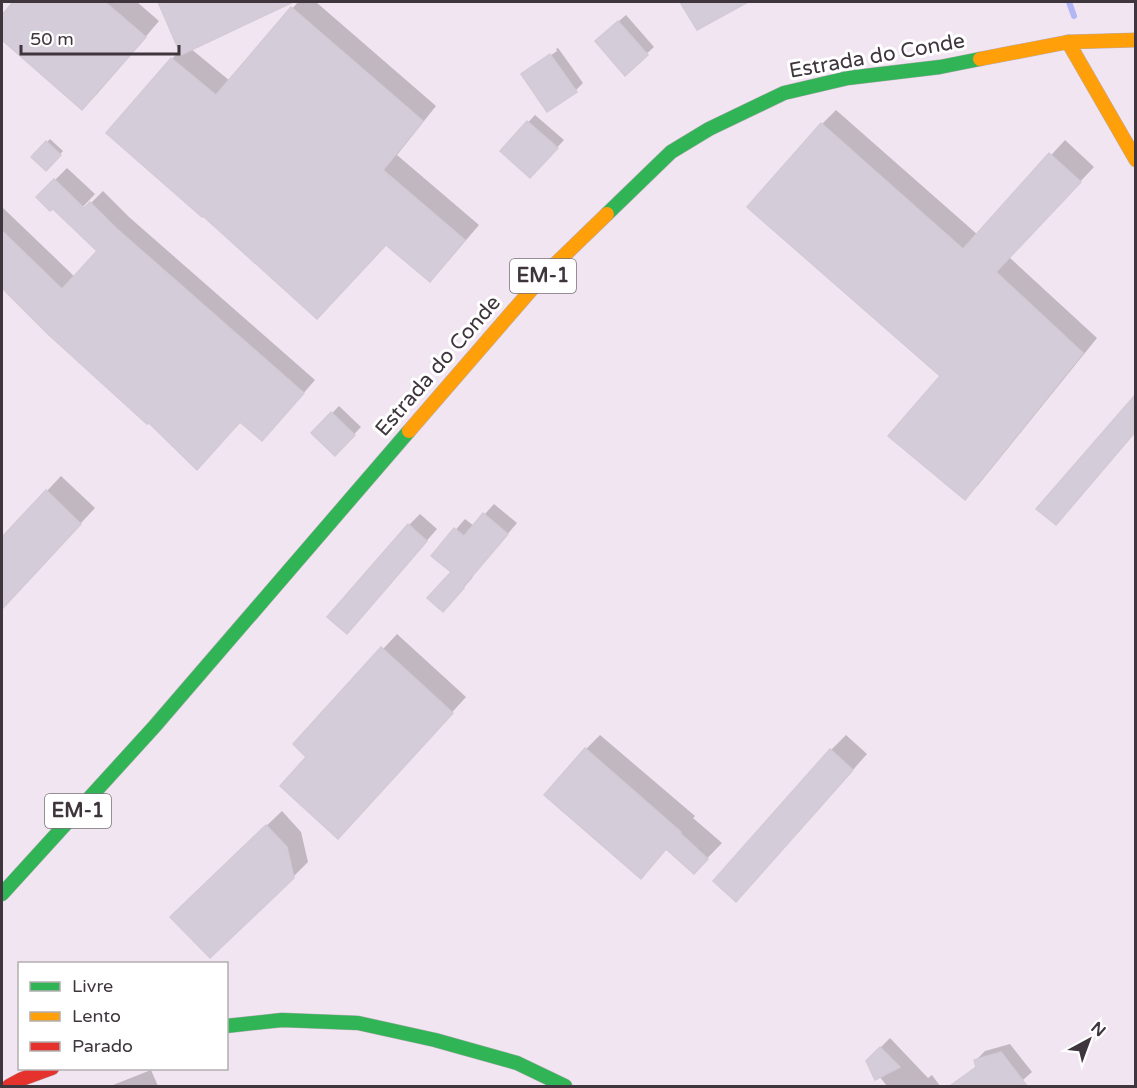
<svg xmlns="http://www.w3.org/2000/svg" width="1137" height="1088" viewBox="0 0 1137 1088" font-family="'Varela Round',sans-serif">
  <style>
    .shadow { fill: #0003 }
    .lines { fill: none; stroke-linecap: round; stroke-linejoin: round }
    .stream { stroke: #b3b6f4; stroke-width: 6 }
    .building { fill: #d5ccda; stroke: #d2cbd5; stroke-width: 1.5 }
    .fast-casing { stroke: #b6acb6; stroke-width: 15 }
    .slow-casing { stroke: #b6acb6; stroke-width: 15 }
    .jam-casing { stroke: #b6acb6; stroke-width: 15 }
    .fast { stroke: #30b455; stroke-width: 14 }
    .slow { stroke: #ff9f0a; stroke-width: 14 }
    .jam { stroke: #e5322d; stroke-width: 14 }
    .labels { text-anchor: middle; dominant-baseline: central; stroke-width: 6; stroke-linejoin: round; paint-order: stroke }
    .shield { fill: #fff; stroke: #787277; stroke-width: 1.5 }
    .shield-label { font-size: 20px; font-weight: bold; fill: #3e353d }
    .street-label { font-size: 21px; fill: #3e353d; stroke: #fff }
  </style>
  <rect width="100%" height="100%" fill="#f1e5f1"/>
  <!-- shadow -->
  <g class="shadow">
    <path d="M 15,2 L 137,2 L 159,21 L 97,94 L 82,108 L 2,38 L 2,17 Z"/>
    <path d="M 160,2 L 290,2 L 190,48 L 230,81 L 298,2 L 316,2 L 436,106 L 397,155 L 479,225 L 444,266 L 430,280 L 172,59 L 180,50 Z"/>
    <path d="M 682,2 L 745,2 L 697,28 Z"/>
    <path d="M 626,15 L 654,47 L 625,73 L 604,34 Z"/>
    <path d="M 558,48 L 583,83 L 576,90 L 548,110 L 523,75 L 528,69 L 528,71 L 557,51 L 556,49 Z"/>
    <path d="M 836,110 L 978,235 L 1065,140 L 1094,167 L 1009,257 L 1097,338 L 979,484 L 965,498 L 942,376 L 749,207 L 822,124 Z"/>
    <path d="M 535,115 L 564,140 L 537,169 L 502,150 Z"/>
    <path d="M 50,139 L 63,151 L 46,169 L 33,157 Z"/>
    <path d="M 67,168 L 95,194 L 78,212 L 80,214 L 103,191 L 129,217 L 315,380 L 274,427 L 241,420 L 149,421 L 50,333 L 2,286 L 2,207 L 75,277 L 99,251 L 53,207 L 38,197 Z"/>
    <path d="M 339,406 L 361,427 L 335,454 L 313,433 Z"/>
    <path d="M 61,476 L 95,508 L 2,608 L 2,539 Z"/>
    <path d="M 494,504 L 517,523 L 472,576 L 473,577 L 453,600 L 453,572 L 433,556 L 465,519 L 474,526 Z"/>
    <path d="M 420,514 L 437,529 L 347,632 L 409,525 Z"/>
    <path d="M 397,634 L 466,697 L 352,822 L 308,757 L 295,744 Z"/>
    <path d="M 600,735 L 695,816 L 693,818 L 722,843 L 694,872 L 667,848 L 641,877 L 586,749 Z"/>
    <path d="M 846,735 L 867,754 L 751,885 L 736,900 L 831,750 Z"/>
    <path d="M 282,811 L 301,832 L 308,862 L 293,877 L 187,902 Z"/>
    <path d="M 890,1038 L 928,1078 L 932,1075 L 940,1086 L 887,1086 L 867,1061 Z"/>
    <path d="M 1010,1044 L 1032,1072 L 1016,1086 L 950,1086 L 977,1066 L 975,1061 L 985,1051 Z"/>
    <path d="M 151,1070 L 158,1086 L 112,1086 L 113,1085 Z"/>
  </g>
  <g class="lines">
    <!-- stream -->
    <path class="stream" d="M 1069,2 L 1074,16"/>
  </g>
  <!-- building -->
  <g class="building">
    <path d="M 13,2 L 105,2 L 146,37 L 82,110 L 2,40 L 2,15 Z"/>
    <path d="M 158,2 L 293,2 L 181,55 Z"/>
    <path d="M 680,2 L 748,2 L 697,30 Z"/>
    <path d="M 291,7 L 423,121 L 383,170 L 465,240 L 430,282 L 386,245 L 317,319 L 203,216 L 202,217 L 106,133 L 171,58 L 216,95 Z"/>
    <path d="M 618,21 L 648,55 L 625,76 L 595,41 Z"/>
    <path d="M 550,54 L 577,92 L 547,112 L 521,74 Z"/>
    <path d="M 527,121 L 558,148 L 530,178 L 500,151 Z"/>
    <path d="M 821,123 L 963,249 L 1049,153 L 1081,182 L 996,272 L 1083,353 L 965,500 L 888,436 L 940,376 L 747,207 Z"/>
    <path d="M 46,141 L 61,155 L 46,171 L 31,157 Z"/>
    <path d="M 54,179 L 84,208 L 90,202 L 117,229 L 304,393 L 262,441 L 240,422 L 197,470 L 149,423 L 147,424 L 49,335 L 2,288 L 2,231 L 62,289 L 97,251 L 53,209 L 50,211 L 36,197 Z"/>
    <path d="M 1136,394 L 1136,431 L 1056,525 L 1036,509 Z"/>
    <path d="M 331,412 L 355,435 L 335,456 L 311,433 Z"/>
    <path d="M 46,490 L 81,524 L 2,609 L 2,537 Z"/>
    <path d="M 483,513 L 508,534 L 463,587 L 464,588 L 443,612 L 427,598 L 451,572 L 431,556 L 454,528 L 464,536 Z"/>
    <path d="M 408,524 L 427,541 L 347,634 L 327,617 Z"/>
    <path d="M 381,647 L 453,713 L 338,839 L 280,786 L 306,757 L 293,744 Z"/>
    <path d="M 585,748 L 681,832 L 680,833 L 708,859 L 694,874 L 666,849 L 641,879 L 544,795 Z"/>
    <path d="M 830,749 L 853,770 L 736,902 L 713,881 Z"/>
    <path d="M 266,825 L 287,847 L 294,878 L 210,958 L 170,917 Z"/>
    <path d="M 880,1047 L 900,1067 L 875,1080 L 866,1061 Z"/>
    <path d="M 1001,1052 L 1027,1086 L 950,1086 L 976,1067 L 974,1060 Z"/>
  </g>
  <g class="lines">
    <defs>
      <g id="fast">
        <path d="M 607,214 L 671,152 L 709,129 L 784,93 L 848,78 L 940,67 L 980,59"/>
        <path d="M 2,894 L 154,727 L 409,431"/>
        <path d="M 226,1026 L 282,1020 L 358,1023 L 435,1040 L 517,1063 L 565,1086"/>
      </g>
      <g id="slow">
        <path d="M 1068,42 L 1136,160"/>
        <path d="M 980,59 L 1068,42 L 1136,40"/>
        <path d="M 409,431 L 544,275 L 607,214"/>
      </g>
      <path id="jam" d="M 9,1086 L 22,1079 L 52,1068"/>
    </defs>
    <!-- fast casing -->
    <use href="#fast" class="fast-casing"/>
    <!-- slow casing -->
    <use href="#slow" class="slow-casing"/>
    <!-- jam casing -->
    <use href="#jam" class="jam-casing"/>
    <!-- fast -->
    <use href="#fast" class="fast"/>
    <!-- slow -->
    <use href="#slow" class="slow"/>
    <!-- jam -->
    <use href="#jam" class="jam"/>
  </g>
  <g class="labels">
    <!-- shield labels -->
    <g class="shield">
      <rect x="510" y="259" width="66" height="34" rx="4.5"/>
      <rect x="45" y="794" width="66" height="34" rx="4.5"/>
    </g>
    <g class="shield-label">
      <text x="543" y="276">EM-1</text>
      <text x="78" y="811">EM-1</text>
    </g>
    <!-- street labels -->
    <g class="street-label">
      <text transform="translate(877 56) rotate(-10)">Estrada do Conde</text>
      <text transform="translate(438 366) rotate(-49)">Estrada do Conde</text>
    </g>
  </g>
  <!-- border -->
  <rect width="1137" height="1088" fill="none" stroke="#3e353d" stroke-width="6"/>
  <!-- legend -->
  <rect x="18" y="962" width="210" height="108" fill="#ffffff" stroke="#b2aeb1" stroke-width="1.5"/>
  <rect x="30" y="982" width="30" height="9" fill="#30b455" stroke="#b2aeb1" stroke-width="1.5"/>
  <text x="72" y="992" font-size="18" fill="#3e353d">Livre</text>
  <rect x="30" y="1012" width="30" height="9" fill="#ff9f0a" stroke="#b2aeb1" stroke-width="1.5"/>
  <text x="72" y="1022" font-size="18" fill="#3e353d">Lento</text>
  <rect x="30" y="1042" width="30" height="9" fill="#e5322d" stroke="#b2aeb1" stroke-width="1.5"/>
  <text x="72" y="1052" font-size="18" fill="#3e353d">Parado</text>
  <!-- north arrow -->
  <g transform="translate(1089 1040) rotate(41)" stroke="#ffffff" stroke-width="4.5" paint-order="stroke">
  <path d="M0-4.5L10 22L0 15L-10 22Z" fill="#3e353d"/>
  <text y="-9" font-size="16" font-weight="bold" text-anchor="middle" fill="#3e353d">N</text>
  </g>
  <!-- scale -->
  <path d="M21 45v9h158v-9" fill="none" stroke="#3e353d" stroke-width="3"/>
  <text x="30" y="45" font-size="18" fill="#3e353d" stroke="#ffffff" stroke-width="4.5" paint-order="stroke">50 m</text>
</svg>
